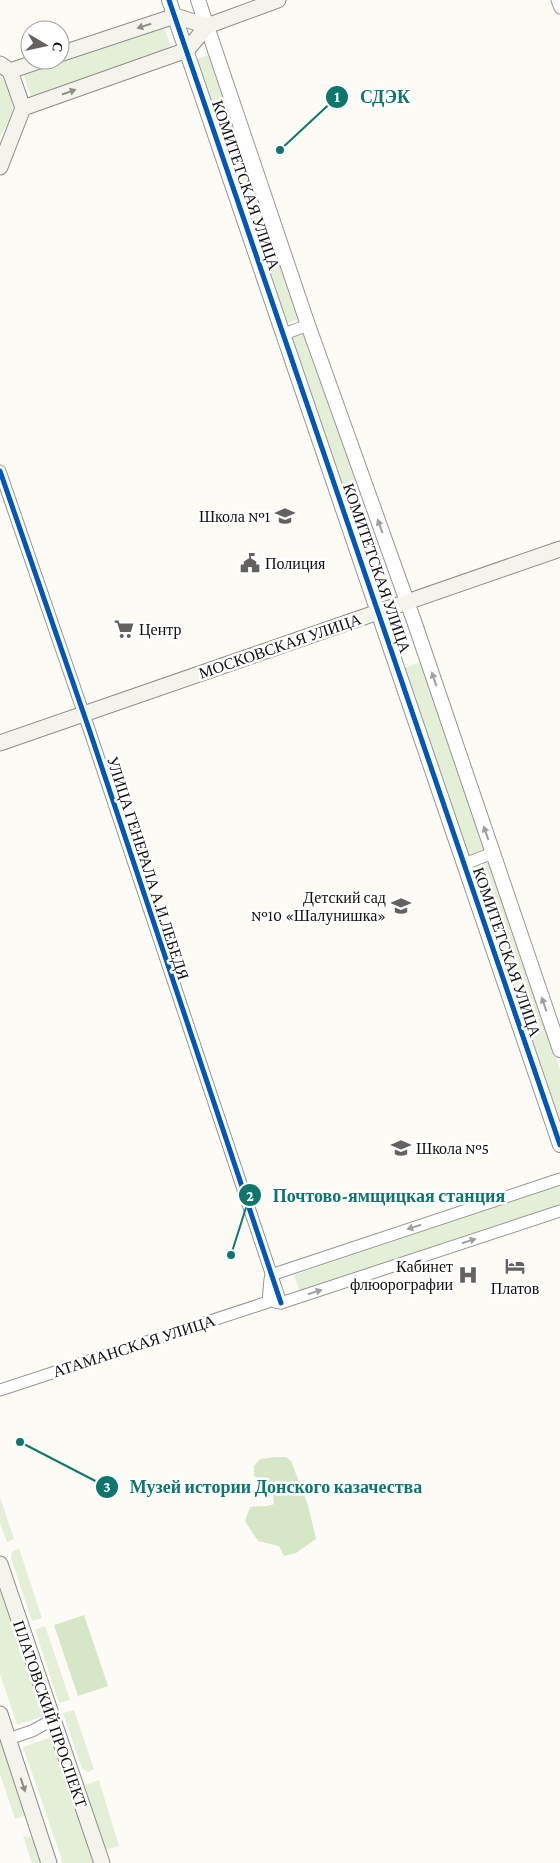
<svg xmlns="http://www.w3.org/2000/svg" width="560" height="1863" viewBox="0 0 560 1863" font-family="'Crimson Pro',serif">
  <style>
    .green { fill: #e5efd8 }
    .forest { fill: #d6e7c7 }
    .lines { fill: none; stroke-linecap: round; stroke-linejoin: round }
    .minor-casing { stroke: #969694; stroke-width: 13 }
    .tertiary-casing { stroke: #969694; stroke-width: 16 }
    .secondary-casing { stroke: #8d8c8a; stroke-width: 17 }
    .minor { stroke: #fffefe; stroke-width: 11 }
    .tertiary { stroke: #fffefe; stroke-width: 14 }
    .secondary { stroke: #f4f4ec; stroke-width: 15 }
    .cycleway-casing { stroke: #fff; stroke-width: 8 }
    .cycleway { stroke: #0057b8; stroke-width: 5 }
    .oneway { fill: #8d8d89 }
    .oneway2 { fill: #9f9f9f }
    .labels { text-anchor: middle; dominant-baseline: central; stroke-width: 5; stroke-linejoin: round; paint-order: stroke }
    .street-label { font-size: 16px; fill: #101010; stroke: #fff }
    .poi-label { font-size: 16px; fill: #101010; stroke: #fff; text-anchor: end }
    .leader { fill: none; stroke: #0f766e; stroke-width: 2 }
    .callout-dot { fill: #0f766e; stroke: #fff; stroke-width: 2 }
    .mark-label { font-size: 15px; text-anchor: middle; font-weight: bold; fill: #fff }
    .callout-label { font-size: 18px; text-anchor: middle; font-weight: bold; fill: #0f766e; stroke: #fff; stroke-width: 5; stroke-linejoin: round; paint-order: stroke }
  </style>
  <rect width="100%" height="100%" fill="#fcfbf6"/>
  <!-- green -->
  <g class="green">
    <path d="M 164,26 L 171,48 L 31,97 L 24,75 Z"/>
    <path d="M 211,54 L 302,318 L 284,324 L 194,60 Z"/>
    <path d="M 0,74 L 5,79 L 13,107 L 10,119 L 0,137 Z"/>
    <path d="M 306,332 L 359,483 L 341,490 L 289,338 Z"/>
    <path d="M 420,662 L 485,850 L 468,856 L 404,668 Z"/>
    <path d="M 489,861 L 560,1069 L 560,1128 L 471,867 Z"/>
    <path d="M 560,1185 L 560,1204 L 300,1292 L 294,1275 Z"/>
    <path d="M 0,1497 L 14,1539 L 7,1542 L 0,1523 Z"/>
    <path d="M 19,1548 L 42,1618 L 32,1621 L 11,1558 L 12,1552 Z"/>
    <path d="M 0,1588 L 43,1716 L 17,1725 L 0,1674 Z"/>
    <path d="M 45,1626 L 70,1700 L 59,1703 L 35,1630 Z"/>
    <path d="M 74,1710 L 94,1769 L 88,1772 L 82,1769 L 63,1713 Z"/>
    <path d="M 0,1718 L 33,1813 L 15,1819 L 0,1774 Z"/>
    <path d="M 52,1737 L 95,1863 L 63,1863 L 23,1747 Z"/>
    <path d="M 99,1780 L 119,1846 L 105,1850 L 85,1785 Z"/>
    <path d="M 23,1836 C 40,1838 40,1849 44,1863 L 32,1863 Z"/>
  </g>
  <!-- forest -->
  <g class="forest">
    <path d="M 275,1457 L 286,1457 L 291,1461 L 308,1505 L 316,1539 L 296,1553 L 284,1556 L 279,1546 L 258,1541 L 245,1521 L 250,1507 C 258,1505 265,1508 274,1504 C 273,1488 269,1482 254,1476 L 254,1466 L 260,1459 Z"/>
    <path d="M 84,1615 L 108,1686 L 78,1696 L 54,1625 Z"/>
  </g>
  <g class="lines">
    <defs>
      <g id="minor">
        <path d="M 557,0 L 560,8"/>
        <path d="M 284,334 L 308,325"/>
        <path d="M 0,471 L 90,732 L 281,1303"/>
        <path d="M 464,864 L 493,853"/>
        <path d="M 271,1275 L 560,1179"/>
        <path d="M 275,1302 L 281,1303 L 560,1211"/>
        <path d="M 0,1390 L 268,1302 L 270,1279"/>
        <path d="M 8,1739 L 32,1731 L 52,1720"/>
      </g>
      <g id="tertiary">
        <path d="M 169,0 L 560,1145"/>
        <path d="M 198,0 L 308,325 L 414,621 L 560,1050"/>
      </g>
      <g id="secondary">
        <path d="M 60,54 L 175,16 L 207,26"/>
        <path d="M 0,64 L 10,71 L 23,108 L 0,167"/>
        <path d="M 10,71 L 42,60"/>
        <path d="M 23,108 L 187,50 L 207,26 L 278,0"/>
        <path d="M 0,743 L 560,549"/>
        <path d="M 0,1564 L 102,1863"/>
        <path d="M 0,1714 L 49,1863"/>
      </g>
    </defs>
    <!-- minor casing -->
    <use href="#minor" class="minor-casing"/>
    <!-- tertiary casing -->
    <use href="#tertiary" class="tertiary-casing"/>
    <!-- secondary casing -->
    <use href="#secondary" class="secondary-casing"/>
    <!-- minor -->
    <use href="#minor" class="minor"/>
    <!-- tertiary -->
    <use href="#tertiary" class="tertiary"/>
    <!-- secondary -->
    <use href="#secondary" class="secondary"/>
    <defs>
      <g id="cycleway">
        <path d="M 169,0 L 560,1145"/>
        <path d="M 0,471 L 90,732 L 281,1303"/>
      </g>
    </defs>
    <!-- cycleway casing -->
    <use href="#cycleway" class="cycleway-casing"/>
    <!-- cycleway -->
    <use href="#cycleway" class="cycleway"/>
  </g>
  <!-- one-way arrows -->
  <defs><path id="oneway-solid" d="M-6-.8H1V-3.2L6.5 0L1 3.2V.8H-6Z" transform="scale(1.25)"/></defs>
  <g class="oneway">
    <use href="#oneway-solid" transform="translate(144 26) rotate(162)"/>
    <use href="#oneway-solid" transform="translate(69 92) rotate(-19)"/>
    <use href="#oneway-solid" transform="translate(23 1785) rotate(72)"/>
  </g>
  <g class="oneway2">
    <use href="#oneway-solid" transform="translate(380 526) rotate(-110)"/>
    <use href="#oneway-solid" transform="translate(434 679) rotate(-109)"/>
    <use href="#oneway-solid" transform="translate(486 833) rotate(-109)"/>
    <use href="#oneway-solid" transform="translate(544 1004) rotate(-109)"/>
    <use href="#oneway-solid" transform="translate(414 1227) rotate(162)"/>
    <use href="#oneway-solid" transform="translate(469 1241) rotate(-18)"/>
    <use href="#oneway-solid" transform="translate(315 1292) rotate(-18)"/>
  </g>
  <!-- icons -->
  <defs>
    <symbol id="school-bare" viewBox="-9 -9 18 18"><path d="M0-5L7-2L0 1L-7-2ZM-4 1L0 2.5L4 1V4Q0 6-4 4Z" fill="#636260" stroke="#fff" stroke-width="2.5" paint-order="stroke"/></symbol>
    <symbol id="civic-bare" viewBox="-9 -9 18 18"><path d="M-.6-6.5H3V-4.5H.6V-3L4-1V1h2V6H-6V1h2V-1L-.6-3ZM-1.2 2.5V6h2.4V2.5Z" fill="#636260" stroke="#fff" stroke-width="2.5" paint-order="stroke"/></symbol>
    <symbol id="supermarket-bare" viewBox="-9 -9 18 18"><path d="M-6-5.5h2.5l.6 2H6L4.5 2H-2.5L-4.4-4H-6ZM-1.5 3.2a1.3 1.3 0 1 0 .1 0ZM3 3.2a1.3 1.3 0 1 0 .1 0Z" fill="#636260" stroke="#fff" stroke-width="2.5" paint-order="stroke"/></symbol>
    <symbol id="hotel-bare" viewBox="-9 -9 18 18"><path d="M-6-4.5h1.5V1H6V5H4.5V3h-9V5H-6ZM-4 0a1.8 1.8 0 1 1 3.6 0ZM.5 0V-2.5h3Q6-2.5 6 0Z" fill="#636260" stroke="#fff" stroke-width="2.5" paint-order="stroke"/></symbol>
    <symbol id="hospital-bare" viewBox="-9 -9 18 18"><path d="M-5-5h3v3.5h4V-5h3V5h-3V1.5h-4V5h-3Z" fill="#636260" stroke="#fff" stroke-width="2.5" paint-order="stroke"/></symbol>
  </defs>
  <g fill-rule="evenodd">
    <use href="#school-bare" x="271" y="502" width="28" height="28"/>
    <use href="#civic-bare" x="236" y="549" width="28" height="28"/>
    <use href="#supermarket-bare" x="110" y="615" width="28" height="28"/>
    <use href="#school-bare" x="387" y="892" width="28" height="28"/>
    <use href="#school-bare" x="387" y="1134" width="28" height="28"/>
    <use href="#hotel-bare" x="501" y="1252" width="28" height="28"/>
    <use href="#hospital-bare" x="454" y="1261" width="28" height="28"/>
  </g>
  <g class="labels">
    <!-- street labels -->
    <g class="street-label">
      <text transform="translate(246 185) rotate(71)">КОМИТЕТСКАЯ УЛИЦА</text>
      <text transform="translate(377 568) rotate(71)">КОМИТЕТСКАЯ УЛИЦА</text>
      <text transform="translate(280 646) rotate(-19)">МОСКОВСКАЯ УЛИЦА</text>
      <text transform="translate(148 868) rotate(72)">УЛИЦА ГЕНЕРАЛА А.И.ЛЕБЕДЯ</text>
      <text transform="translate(507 952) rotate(71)">КОМИТЕТСКАЯ УЛИЦА</text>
      <text transform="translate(134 1346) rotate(-18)">АТАМАНСКАЯ УЛИЦА</text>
      <text transform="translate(50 1714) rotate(71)">ПЛАТОВСКИЙ ПРОСПЕКТ</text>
    </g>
    <!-- poi labels -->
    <g class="poi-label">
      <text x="270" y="516">Школа №1</text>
      <text x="265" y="563" text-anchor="start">Полиция</text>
      <text x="139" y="629" text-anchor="start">Центр</text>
      <text x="386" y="897">Детский сад<tspan x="386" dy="18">№10 «Шалунишка»</tspan></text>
      <text x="416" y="1148" text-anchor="start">Школа №5</text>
      <text x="453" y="1266">Кабинет<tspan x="453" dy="18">флюорографии</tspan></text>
      <text x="515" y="1288" text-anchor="middle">Платов</text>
    </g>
  </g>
  <!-- callouts -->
  <path class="leader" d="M280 150L337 97M231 1255L250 1195M20 1442L107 1487"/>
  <g class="callout-dot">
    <circle cx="280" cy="150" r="5"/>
    <circle cx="231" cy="1255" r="5"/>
    <circle cx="20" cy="1442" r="5"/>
    <circle cx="337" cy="97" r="12"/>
    <circle cx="250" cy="1195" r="12"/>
    <circle cx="107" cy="1487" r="12"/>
  </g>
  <g class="mark-label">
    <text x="337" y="102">1</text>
    <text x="250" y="1201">2</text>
    <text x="107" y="1492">3</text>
  </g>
  <g class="callout-label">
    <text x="385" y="103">СДЭК</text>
    <text x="389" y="1202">Почтово-ямщицкая станция</text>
    <text x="276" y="1493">Музей истории Донского казачества</text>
  </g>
  <!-- north arrow -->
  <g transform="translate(45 45) rotate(99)"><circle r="24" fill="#ffffff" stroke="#9f9f9f"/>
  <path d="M0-4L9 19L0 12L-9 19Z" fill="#636260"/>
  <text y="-8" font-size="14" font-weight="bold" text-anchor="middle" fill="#101010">С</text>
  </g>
</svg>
